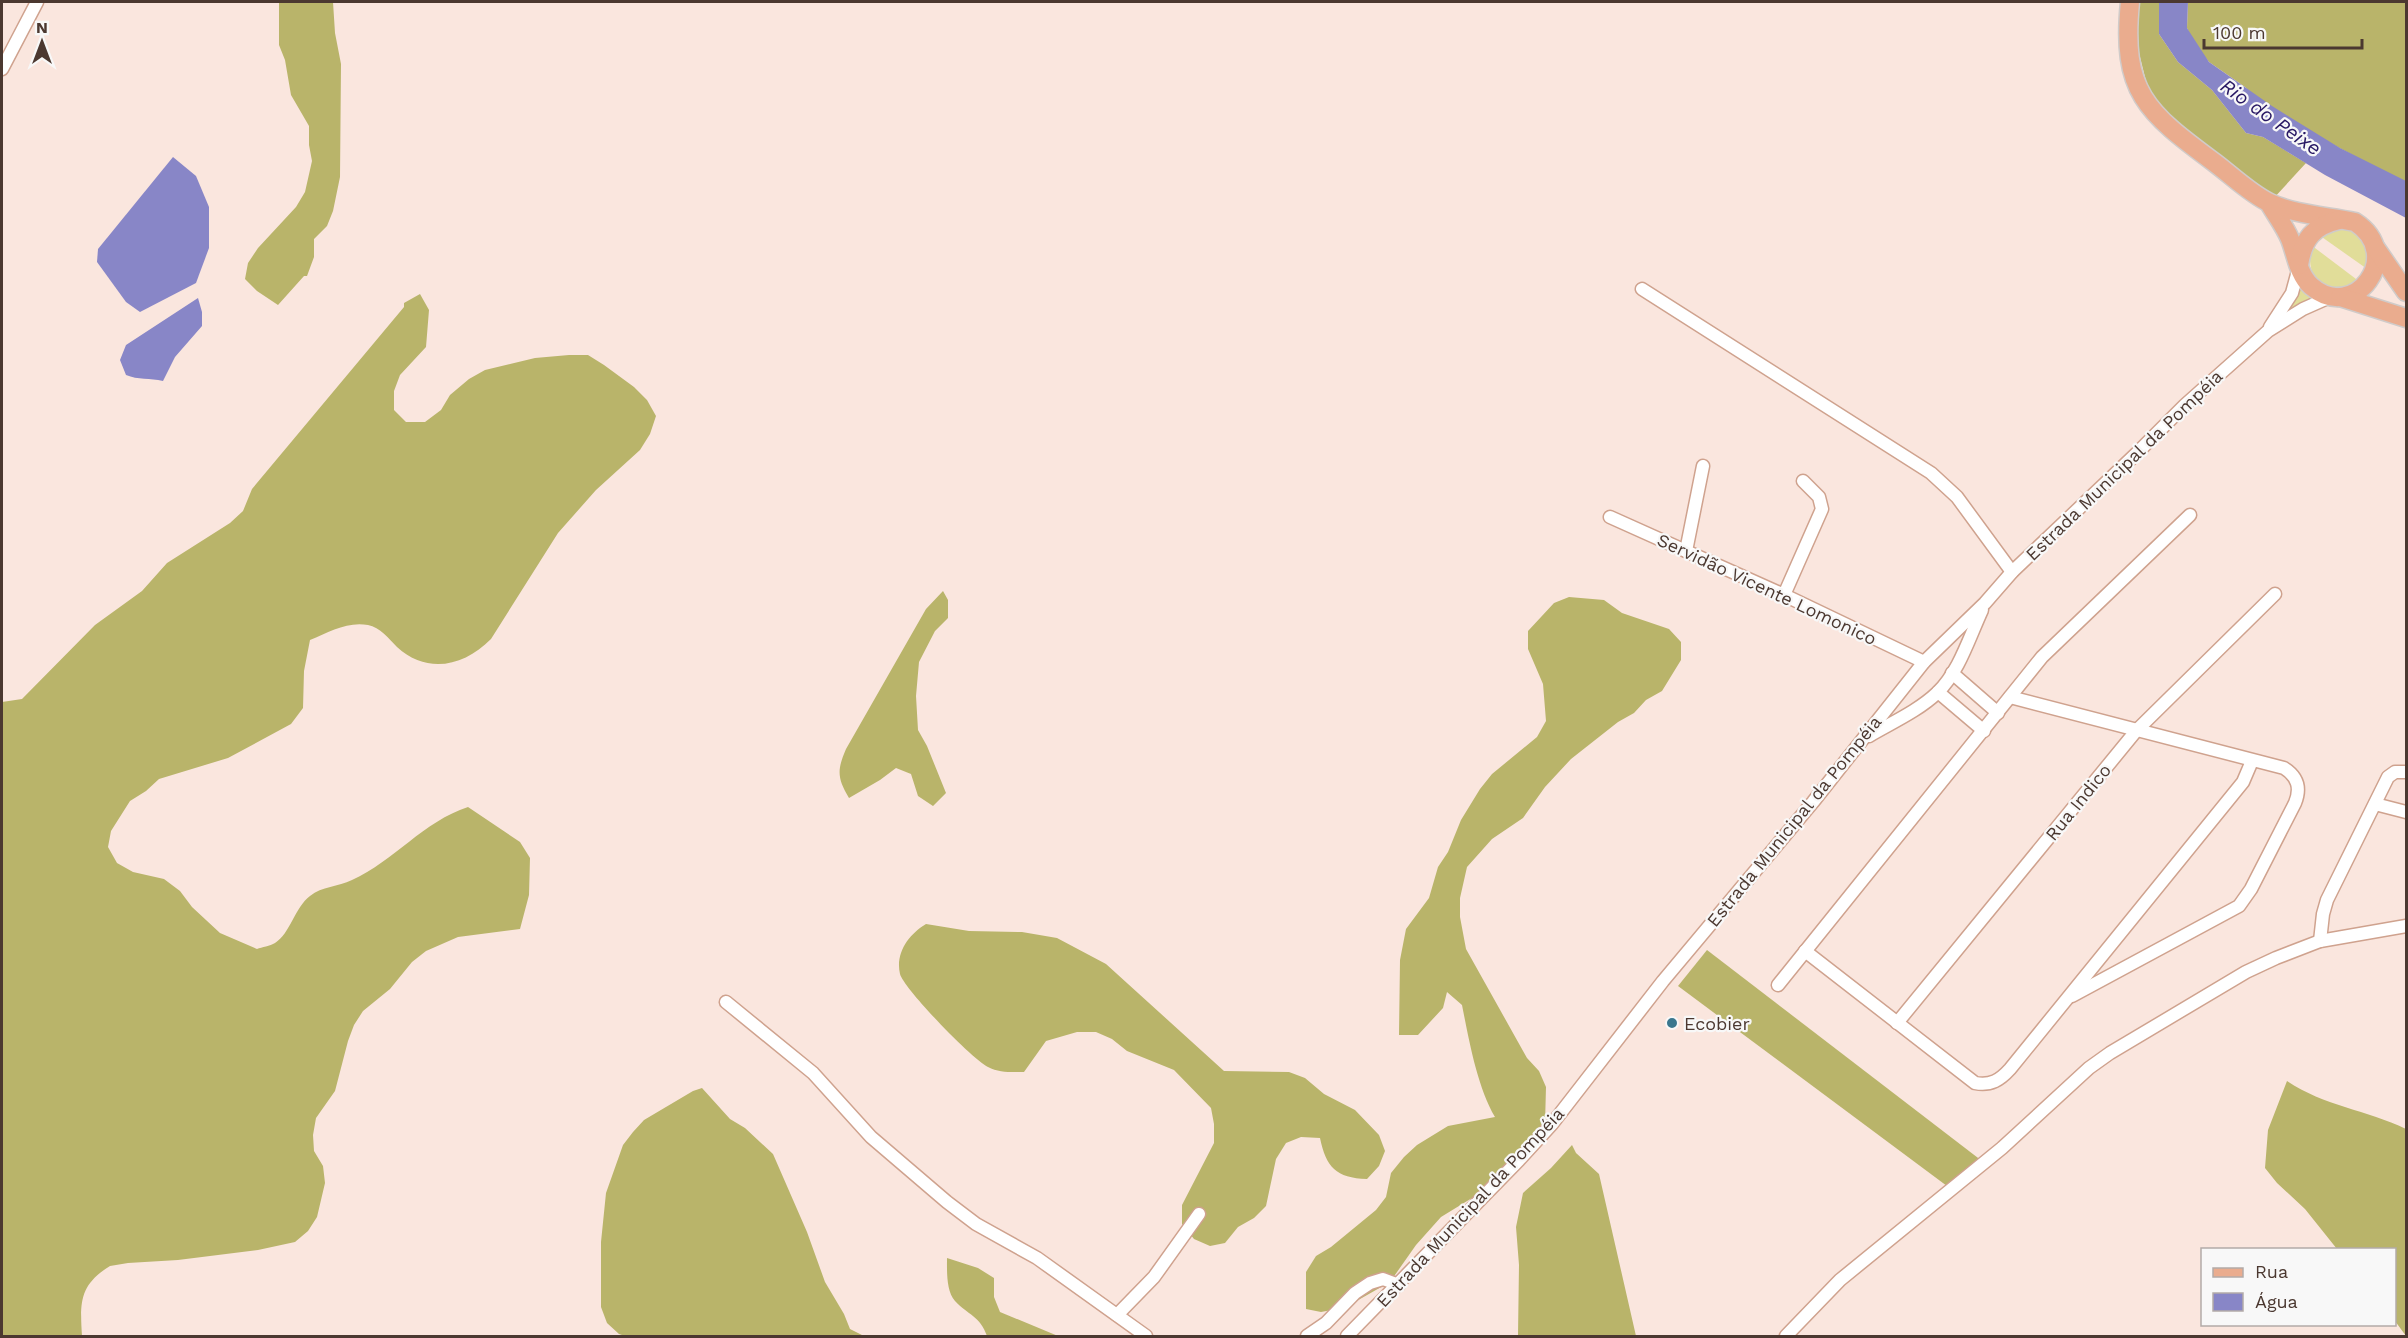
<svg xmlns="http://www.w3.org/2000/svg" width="2408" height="1338" viewBox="0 0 2408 1338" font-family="'Work Sans',sans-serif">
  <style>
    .green { fill: #e1dd99 }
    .forest { fill: #b9b46a }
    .water { fill: #8886c7 }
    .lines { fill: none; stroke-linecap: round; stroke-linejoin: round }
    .minor-casing { stroke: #cfa28e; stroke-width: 15 }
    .primary-casing { stroke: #d0cbc9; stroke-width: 21 }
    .minor { stroke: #fff; stroke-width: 12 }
    .primary { stroke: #eaac8e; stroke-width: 18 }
    .poi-dot { fill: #3a778e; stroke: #f8f8f8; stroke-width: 2 }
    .labels { text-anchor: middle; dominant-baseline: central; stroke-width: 4.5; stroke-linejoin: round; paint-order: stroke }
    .street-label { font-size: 18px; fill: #4b3830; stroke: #f8f8f8 }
    .poi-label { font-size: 18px; fill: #4b3830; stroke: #f8f8f8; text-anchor: start }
    .water-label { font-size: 20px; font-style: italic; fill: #281864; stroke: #f8f8f8 }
  </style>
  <rect width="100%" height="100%" fill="#fae6de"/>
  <!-- green -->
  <g class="green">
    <path d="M 2346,226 L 2364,236 L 2370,271 L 2319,235 Z"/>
    <path d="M 2311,245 L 2360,282 C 2326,297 2305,284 2311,245 Z"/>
    <path d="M 2301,287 L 2305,294 L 2312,299 L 2289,310 Z"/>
  </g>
  <!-- forest -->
  <g class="forest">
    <path d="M 279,2 L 333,2 L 335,33 L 341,64 L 340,177 L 333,211 L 327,226 L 314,239 L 314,257 L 307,276 L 304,276 L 278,305 L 257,291 L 245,279 L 248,263 L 258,248 L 296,207 L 305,192 L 312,161 L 309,145 L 309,126 L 291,95 L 285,60 L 279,45 Z"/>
    <path d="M 2139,2 L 2159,2 L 2159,34 L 2178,62 L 2212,90 L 2246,133 L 2263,137 L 2306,163 L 2273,199 L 2159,109 L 2146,81 L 2139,53 L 2137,23 Z"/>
    <path d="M 2188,2 L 2406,2 L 2406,184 L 2273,112 L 2245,87 L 2209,62 L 2194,43 L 2187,28 Z"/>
    <path d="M 420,294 L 429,310 L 426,347 L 400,375 L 394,391 L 394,410 L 406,422 L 425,422 L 441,410 L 450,395 L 469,379 L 485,370 L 535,358 L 569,355 L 588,355 L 604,365 L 634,387 L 647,400 L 656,416 L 650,434 L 640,450 L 596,490 L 558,533 L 491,639 C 464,666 428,675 397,647 C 389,639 380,627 368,625 C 348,621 329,632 310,640 L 304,671 L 303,708 L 291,724 L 228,758 L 159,779 L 146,791 L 130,801 L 111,831 L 108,847 L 117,863 L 133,872 L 164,879 L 180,891 L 192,907 L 220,933 L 257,949 C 262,947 270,946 275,943 C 290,934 295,907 310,896 C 322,886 338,887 352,880 C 394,861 424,821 468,807 L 520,842 L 530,858 L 529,895 L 520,929 L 458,937 L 426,951 L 412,962 L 390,989 L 363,1011 L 354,1025 L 348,1041 L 335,1091 L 316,1118 L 313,1135 L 314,1151 L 323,1166 L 325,1183 L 317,1217 L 308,1231 L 295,1242 L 258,1250 L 178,1260 L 128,1263 L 110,1266 C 79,1285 80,1303 82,1336 L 2,1336 L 2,702 L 22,699 L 95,625 L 142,591 L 167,563 L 230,523 L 243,511 L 252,489 L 404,307 L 404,303 Z"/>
    <path d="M 943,591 L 948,600 L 948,618 L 935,631 L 919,662 L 916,696 L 918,730 L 927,746 L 946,793 L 933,806 L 918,796 L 911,774 L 896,768 L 880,780 L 849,798 C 837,778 837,770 846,749 L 926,609 Z"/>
    <path d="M 1569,597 L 1604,600 L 1622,613 L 1669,629 L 1681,642 L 1681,660 L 1662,691 L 1646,700 L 1634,713 L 1618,722 L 1571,759 L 1545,787 L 1523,818 L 1492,839 L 1467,867 L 1460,898 L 1460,917 L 1466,949 L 1527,1058 L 1539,1071 L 1546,1087 L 1545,1124 L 1488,1192 L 1472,1198 L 1441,1217 L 1416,1245 L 1390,1282 L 1353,1303 L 1337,1309 L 1321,1312 L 1306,1309 L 1306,1272 L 1316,1256 L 1331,1247 L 1376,1210 L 1386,1197 L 1391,1173 L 1404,1157 L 1417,1145 L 1448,1126 L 1495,1117 C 1477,1086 1469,1040 1462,1005 L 1447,992 L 1443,1008 L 1418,1035 L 1399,1035 L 1400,960 L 1406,929 L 1429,898 L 1438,867 L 1448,852 L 1461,820 L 1480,789 L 1492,774 L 1537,737 L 1546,721 L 1543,684 L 1528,649 L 1528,631 L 1554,603 Z"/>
    <path d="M 926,924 L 969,931 L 1022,932 L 1057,938 L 1106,964 L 1224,1071 L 1289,1072 L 1305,1078 L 1324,1094 L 1355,1110 L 1379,1135 L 1385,1151 L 1379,1166 L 1367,1179 C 1336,1178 1326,1167 1320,1138 L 1301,1137 L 1286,1143 L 1276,1159 L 1266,1206 L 1254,1218 L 1238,1227 L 1225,1243 L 1210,1246 L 1194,1239 L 1182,1224 L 1182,1205 L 1214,1143 L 1214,1124 L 1211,1108 L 1174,1070 L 1127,1051 L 1112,1039 L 1096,1032 L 1077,1032 L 1046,1041 L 1024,1072 C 1012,1072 999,1073 988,1067 C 973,1060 904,989 900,974 C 895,953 909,934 926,924 Z"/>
    <path d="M 1707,950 L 1982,1161 L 1947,1186 L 1678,986 Z"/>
    <path d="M 2287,1081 C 2324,1106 2367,1110 2406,1129 L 2406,1336 L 2395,1321 L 2394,1250 L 2337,1249 L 2305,1209 L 2277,1183 L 2265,1168 L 2268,1130 Z"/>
    <path d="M 702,1088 L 730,1119 L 745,1128 L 773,1154 L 807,1232 L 825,1282 L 844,1314 L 850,1329 L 864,1336 L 625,1336 L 619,1334 L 607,1323 L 601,1307 L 601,1242 L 606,1193 L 623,1145 L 633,1132 L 644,1120 L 693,1091 Z"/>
    <path d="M 1572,1145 L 1576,1153 L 1599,1174 L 1636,1336 L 1518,1336 L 1519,1265 L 1516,1227 L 1523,1193 L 1551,1168 Z"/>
    <path d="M 947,1258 L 978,1268 L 994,1278 L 994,1297 L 1000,1312 L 1058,1336 L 987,1336 C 980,1316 968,1315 955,1301 C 946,1291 947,1270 947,1258 Z"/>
  </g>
  <!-- water -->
  <g class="water">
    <path d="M 2159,2 L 2188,2 L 2187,28 L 2209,62 L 2272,106 L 2340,148 L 2406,181 L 2406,218 L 2325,175 L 2263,137 L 2246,133 L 2212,90 L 2178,62 L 2159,34 Z"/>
    <path d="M 173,157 L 196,176 L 209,207 L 209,248 L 196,283 L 140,312 L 126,302 L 97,262 L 98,249 Z"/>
    <path d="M 198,298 L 202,312 L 202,326 L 175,357 L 163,381 C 150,378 138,380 126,375 L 120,360 L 126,345 Z"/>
  </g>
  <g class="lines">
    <defs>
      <g id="minor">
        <path d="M 2,69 L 37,2"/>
        <path d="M 1642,289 L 1931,473 L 1957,497 L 2012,572"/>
        <path d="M 2270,327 L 2292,293 L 2299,267"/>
        <path d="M 1610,517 L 1784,595 L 1924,662"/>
        <path d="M 1686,551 L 1703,466"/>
        <path d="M 1784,595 L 1822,509 L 1819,497 L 1803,481"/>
        <path d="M 1952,673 L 1998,713"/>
        <path d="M 1938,692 L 1984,731"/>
        <path d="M 2010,697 L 2284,768 C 2298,777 2301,788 2295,803 L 2251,889 L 2239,906 L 2072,996"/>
        <path d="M 1869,736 C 1891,723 1918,711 1937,693 C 1959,672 1969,638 1982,610"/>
        <path d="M 2375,804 L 2406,812"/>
        <path d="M 2320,941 L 2323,914 L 2327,900 L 2388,777 L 2395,772 L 2406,772"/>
        <path d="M 1805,951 L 1975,1083 C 1991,1086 2000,1080 2010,1069 L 2243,782 L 2252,761"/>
        <path d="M 1778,985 L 2042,657 L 2190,515"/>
        <path d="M 726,1002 L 813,1073 L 871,1137 L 947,1202 L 976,1224 L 1037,1258 L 1146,1336"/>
        <path d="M 1897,1023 L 2136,731 L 2275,594"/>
        <path d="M 1117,1315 L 1154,1277 L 1199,1214"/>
        <path d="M 1307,1336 L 1326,1323 L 1355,1293 L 1370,1283 L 1383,1279 L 1399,1285"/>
        <path d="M 1347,1336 L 1519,1160 L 1552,1124 L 1663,981 L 1813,802 L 1924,662 L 1985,603 L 2012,572 L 2136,454 L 2185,405 L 2268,331 L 2303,309 L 2330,297"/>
        <path d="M 1786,1336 L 1840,1280 L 2002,1148 L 2089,1068 L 2110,1053 L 2246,972 L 2276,958 L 2320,941 L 2406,926"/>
      </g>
      <g id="primary">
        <path d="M 2130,2 C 2121,92 2146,112 2215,163 C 2231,175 2252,195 2270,203 C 2296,215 2327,216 2355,222 C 2406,255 2354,324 2311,286 C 2298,274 2296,254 2290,239 C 2285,227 2276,215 2269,203"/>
        <path d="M 2375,247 L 2406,292"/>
        <path d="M 2299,265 C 2303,239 2313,226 2339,220"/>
        <path d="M 2340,297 L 2406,318"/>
      </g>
    </defs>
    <!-- minor casing -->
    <use href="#minor" class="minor-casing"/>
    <!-- primary casing -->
    <use href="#primary" class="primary-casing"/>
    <!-- minor -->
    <use href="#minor" class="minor"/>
    <!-- primary -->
    <use href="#primary" class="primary"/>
  </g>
  <!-- markers -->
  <circle class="poi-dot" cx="1672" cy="1023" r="6"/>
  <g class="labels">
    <!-- street labels -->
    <g class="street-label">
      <text transform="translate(2124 465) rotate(-44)">Estrada Municipal da Pompéia</text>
      <text transform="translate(1767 589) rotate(25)">Servidão Vicente Lomonico</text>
      <text transform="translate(2078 802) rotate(-51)">Rua Indico</text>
      <text transform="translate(1794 821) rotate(-51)">Estrada Municipal da Pompéia</text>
      <text transform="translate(1470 1207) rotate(-47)">Estrada Municipal da Pompéia</text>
    </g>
    <!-- poi labels -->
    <g class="poi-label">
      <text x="1684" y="1023">Ecobier</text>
    </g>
    <!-- water labels -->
    <g class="water-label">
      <text transform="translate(2271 117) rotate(35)">Rio do Peixe</text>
    </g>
  </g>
  <!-- border -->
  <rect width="2408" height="1338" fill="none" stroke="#4b3830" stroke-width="6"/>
  <!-- legend -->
  <rect x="2201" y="1248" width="195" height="78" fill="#f8f8f8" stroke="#b3aba8" stroke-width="1.5"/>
  <rect x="2213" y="1268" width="30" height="9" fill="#eaac8e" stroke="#b3aba8" stroke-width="1.5"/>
  <text x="2255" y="1278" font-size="18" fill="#4b3830">Rua</text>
  <rect x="2213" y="1293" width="30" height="18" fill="#8886c7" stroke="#b3aba8" stroke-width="1.5"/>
  <text x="2255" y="1308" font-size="18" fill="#4b3830">Água</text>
  <!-- north arrow -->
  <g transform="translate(42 42)" stroke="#f8f8f8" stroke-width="4.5" paint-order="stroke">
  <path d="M0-4.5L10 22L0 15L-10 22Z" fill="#4b3830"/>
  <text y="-9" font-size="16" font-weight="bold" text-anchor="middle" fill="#4b3830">N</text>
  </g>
  <!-- scale -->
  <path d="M2204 39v9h158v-9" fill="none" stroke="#4b3830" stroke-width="3"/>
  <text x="2213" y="39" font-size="18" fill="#4b3830" stroke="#f8f8f8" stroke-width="4.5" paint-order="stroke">100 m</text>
</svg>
